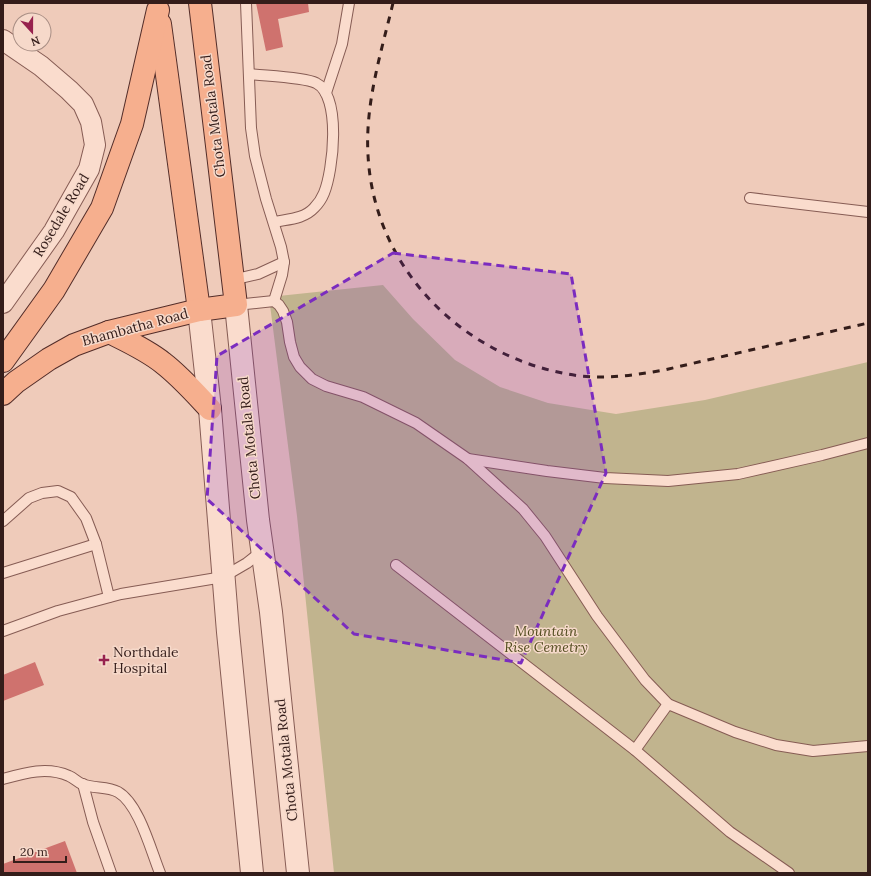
<svg xmlns="http://www.w3.org/2000/svg" width="871" height="876" viewBox="0 0 871 876" font-family="Lora,serif">
  <style>
    .cemetery { fill: #c1b48e }
    .building { fill: #cf726e }
    .lines { fill: none; stroke-linecap: round; stroke-linejoin: round }
    .service-casing { stroke: #865c54; stroke-width: 12 }
    .minor-casing { stroke: #865c54; stroke-width: 22 }
    .tertiary-casing { stroke: #865c54; stroke-width: 24 }
    .primary-casing { stroke: #532d29; stroke-width: 24 }
    .service { stroke: #fadccd; stroke-width: 10 }
    .minor { stroke: #fadccd; stroke-width: 20 }
    .tertiary { stroke: #fadccd; stroke-width: 22 }
    .primary { stroke: #f6af8e; stroke-width: 22 }
    .rail { stroke: #341d1a; stroke-width: 3; stroke-dasharray: 7 7; stroke-linecap: butt }
    .marked { fill: #7b2cbf; fill-opacity: 0.2; stroke: #7b2cbf; stroke-width: 3; stroke-dasharray: 8 5; stroke-linejoin: round }
    .poi-dot { fill: #97224e; stroke: #f6d9ca; stroke-width: 1.5 }
    .labels { text-anchor: middle; dominant-baseline: central; stroke-width: 3; stroke-linejoin: round; paint-order: stroke }
    .street-label { font-size: 14px; fill: #341d1a; stroke: #f6d9ca }
    .park-label { font-size: 14px; font-style: italic; fill: #524c1f; stroke: #f6d9ca }
    .poi-label { font-size: 14px; fill: #341d1a; stroke: #f6d9ca; text-anchor: start }
  </style>
  <rect width="100%" height="100%" fill="#efcbba"/>
  <!-- cemetery -->
  <path class="cemetery" d="M 383,285 L 413,319 L 455,360 L 500,387 L 548,403 L 616,414 L 705,400 L 868,362 L 868,873 L 334,873 L 297,516 L 269,297 Z"/>
  <!-- building -->
  <g class="building">
    <path d="M 256,3 L 308,3 L 309,12 L 278,19 L 283,47 L 266,51 Z"/>
    <path d="M 35,662 L 44,685 L 3,701 L 3,675 Z"/>
    <path d="M 65,841 L 77,873 L 3,873 L 3,864 Z"/>
  </g>
  <g class="lines">
    <defs>
      <g id="service">
        <path d="M 246,3 L 251,128 L 255,156 L 266,199 L 281,247 L 284,262 L 282,275 L 274,301"/>
        <path d="M 249,74 C 265,76 303,77 316,83 C 342,96 333,171 324,193 C 322,198 318,204 314,208 C 304,219 288,219 274,222"/>
        <path d="M 326,93 L 342,44 L 349,3"/>
        <path d="M 750,198 L 868,212"/>
        <path d="M 232,280 L 258,274 L 284,262"/>
        <path d="M 236,305 L 274,301 L 279,305 L 283,311 L 287,322 L 290,342 L 294,357 L 300,367 L 312,379 L 326,386 L 363,397 L 416,423 L 468,459 L 523,509 L 545,536 L 597,616 L 645,680 L 668,704 L 735,732 L 776,745 L 813,751 L 868,746"/>
        <path d="M 468,459 L 547,471 L 605,478 L 668,481 L 738,474 L 822,455 L 868,443"/>
        <path d="M 3,521 L 29,498 L 42,493 L 58,491 L 71,497 L 86,518 L 96,544 L 109,597"/>
        <path d="M 396,565 L 635,750 L 730,832 L 789,873"/>
        <path d="M 3,573 L 96,544"/>
        <path d="M 3,631 L 58,611 L 121,594 L 223,577 L 247,563 L 262,551"/>
        <path d="M 635,750 L 668,704"/>
        <path d="M 3,779 C 24,773 47,766 69,776 C 74,778 77,782 82,784 C 94,789 107,786 118,792 C 139,804 151,851 160,873"/>
        <path d="M 83,784 L 93,822 L 111,873"/>
      </g>
      <path id="minor" d="M 3,40 L 41,66 L 69,90 L 83,104 L 91,122 L 95,145 L 89,169 L 54,231 L 3,303"/>
      <g id="tertiary">
        <path d="M 236,305 L 258,520 L 271,612 L 298,873"/>
        <path d="M 199,310 L 210,409 L 228,632 L 252,873"/>
      </g>
      <g id="primary">
        <path d="M 160,24 L 199,310"/>
        <path d="M 109,332 C 127,341 147,350 163,363 C 180,376 195,393 210,409"/>
        <path d="M 3,361 L 54,290 L 102,208 L 132,124 L 158,10"/>
        <path d="M 3,394 L 16,382 L 49,359 L 74,345 L 109,332 L 199,310 L 236,305 L 200,3"/>
      </g>
    </defs>
    <!-- service casing -->
    <use href="#service" class="service-casing"/>
    <!-- minor casing -->
    <use href="#minor" class="minor-casing"/>
    <!-- tertiary casing -->
    <use href="#tertiary" class="tertiary-casing"/>
    <!-- primary casing -->
    <use href="#primary" class="primary-casing"/>
    <!-- service -->
    <use href="#service" class="service"/>
    <!-- minor -->
    <use href="#minor" class="minor"/>
    <!-- tertiary -->
    <use href="#tertiary" class="tertiary"/>
    <!-- primary -->
    <use href="#primary" class="primary"/>
    <!-- rail -->
    <path class="rail" d="M 393,3 C 381,53 365,103 368,155 C 374,271 466,361 580,376 C 608,379 636,375 664,370 L 868,323"/>
  </g>
  <!-- marked area -->
  <path class="marked" d="M 393,253 L 571,274 L 606,473 L 521,663 L 354,634 L 207,499 L 217,356 Z"/>
  <!-- markers -->
  <path class="poi-dot" d="M102 654h4v4h4v4h-4v4h-4v-4h-4v-4h4z"/>
  <g class="labels">
    <!-- street labels -->
    <g class="street-label">
      <text transform="translate(213 116) rotate(-97)">Chota Motala Road</text>
      <text transform="translate(61 215) rotate(-59)">Rosedale Road</text>
      <text transform="translate(135 327) rotate(-15)">Bhambatha Road</text>
      <text transform="translate(249 438) rotate(-96)">Chota Motala Road</text>
      <text transform="translate(286 760) rotate(-96)">Chota Motala Road</text>
    </g>
    <!-- park labels -->
    <g class="park-label">
      <text x="546" y="631">Mountain<tspan x="546" dy="16">Rise Cemetry</tspan></text>
    </g>
    <!-- poi labels -->
    <g class="poi-label">
      <text x="113" y="652">Northdale<tspan x="113" dy="16">Hospital</tspan></text>
    </g>
  </g>
  <!-- border -->
  <rect width="871" height="876" fill="none" stroke="#341d1a" stroke-width="8"/>
  <!-- north arrow -->
  <g transform="translate(32 32) rotate(159)"><circle r="19" fill="#f6d9ca" stroke="#a88e84"/>
  <path d="M0-3L7 15L0 10L-7 15Z" fill="#97224e"/>
  <text y="-6" font-size="11" font-weight="bold" text-anchor="middle" fill="#341d1a">N</text>
  </g>
  <!-- scale -->
  <path d="M14 856v6h52v-6" fill="none" stroke="#341d1a" stroke-width="2"/>
  <text x="20" y="856" font-size="12" fill="#341d1a" stroke="#f6d9ca" stroke-width="3" paint-order="stroke">20 m</text>
</svg>
